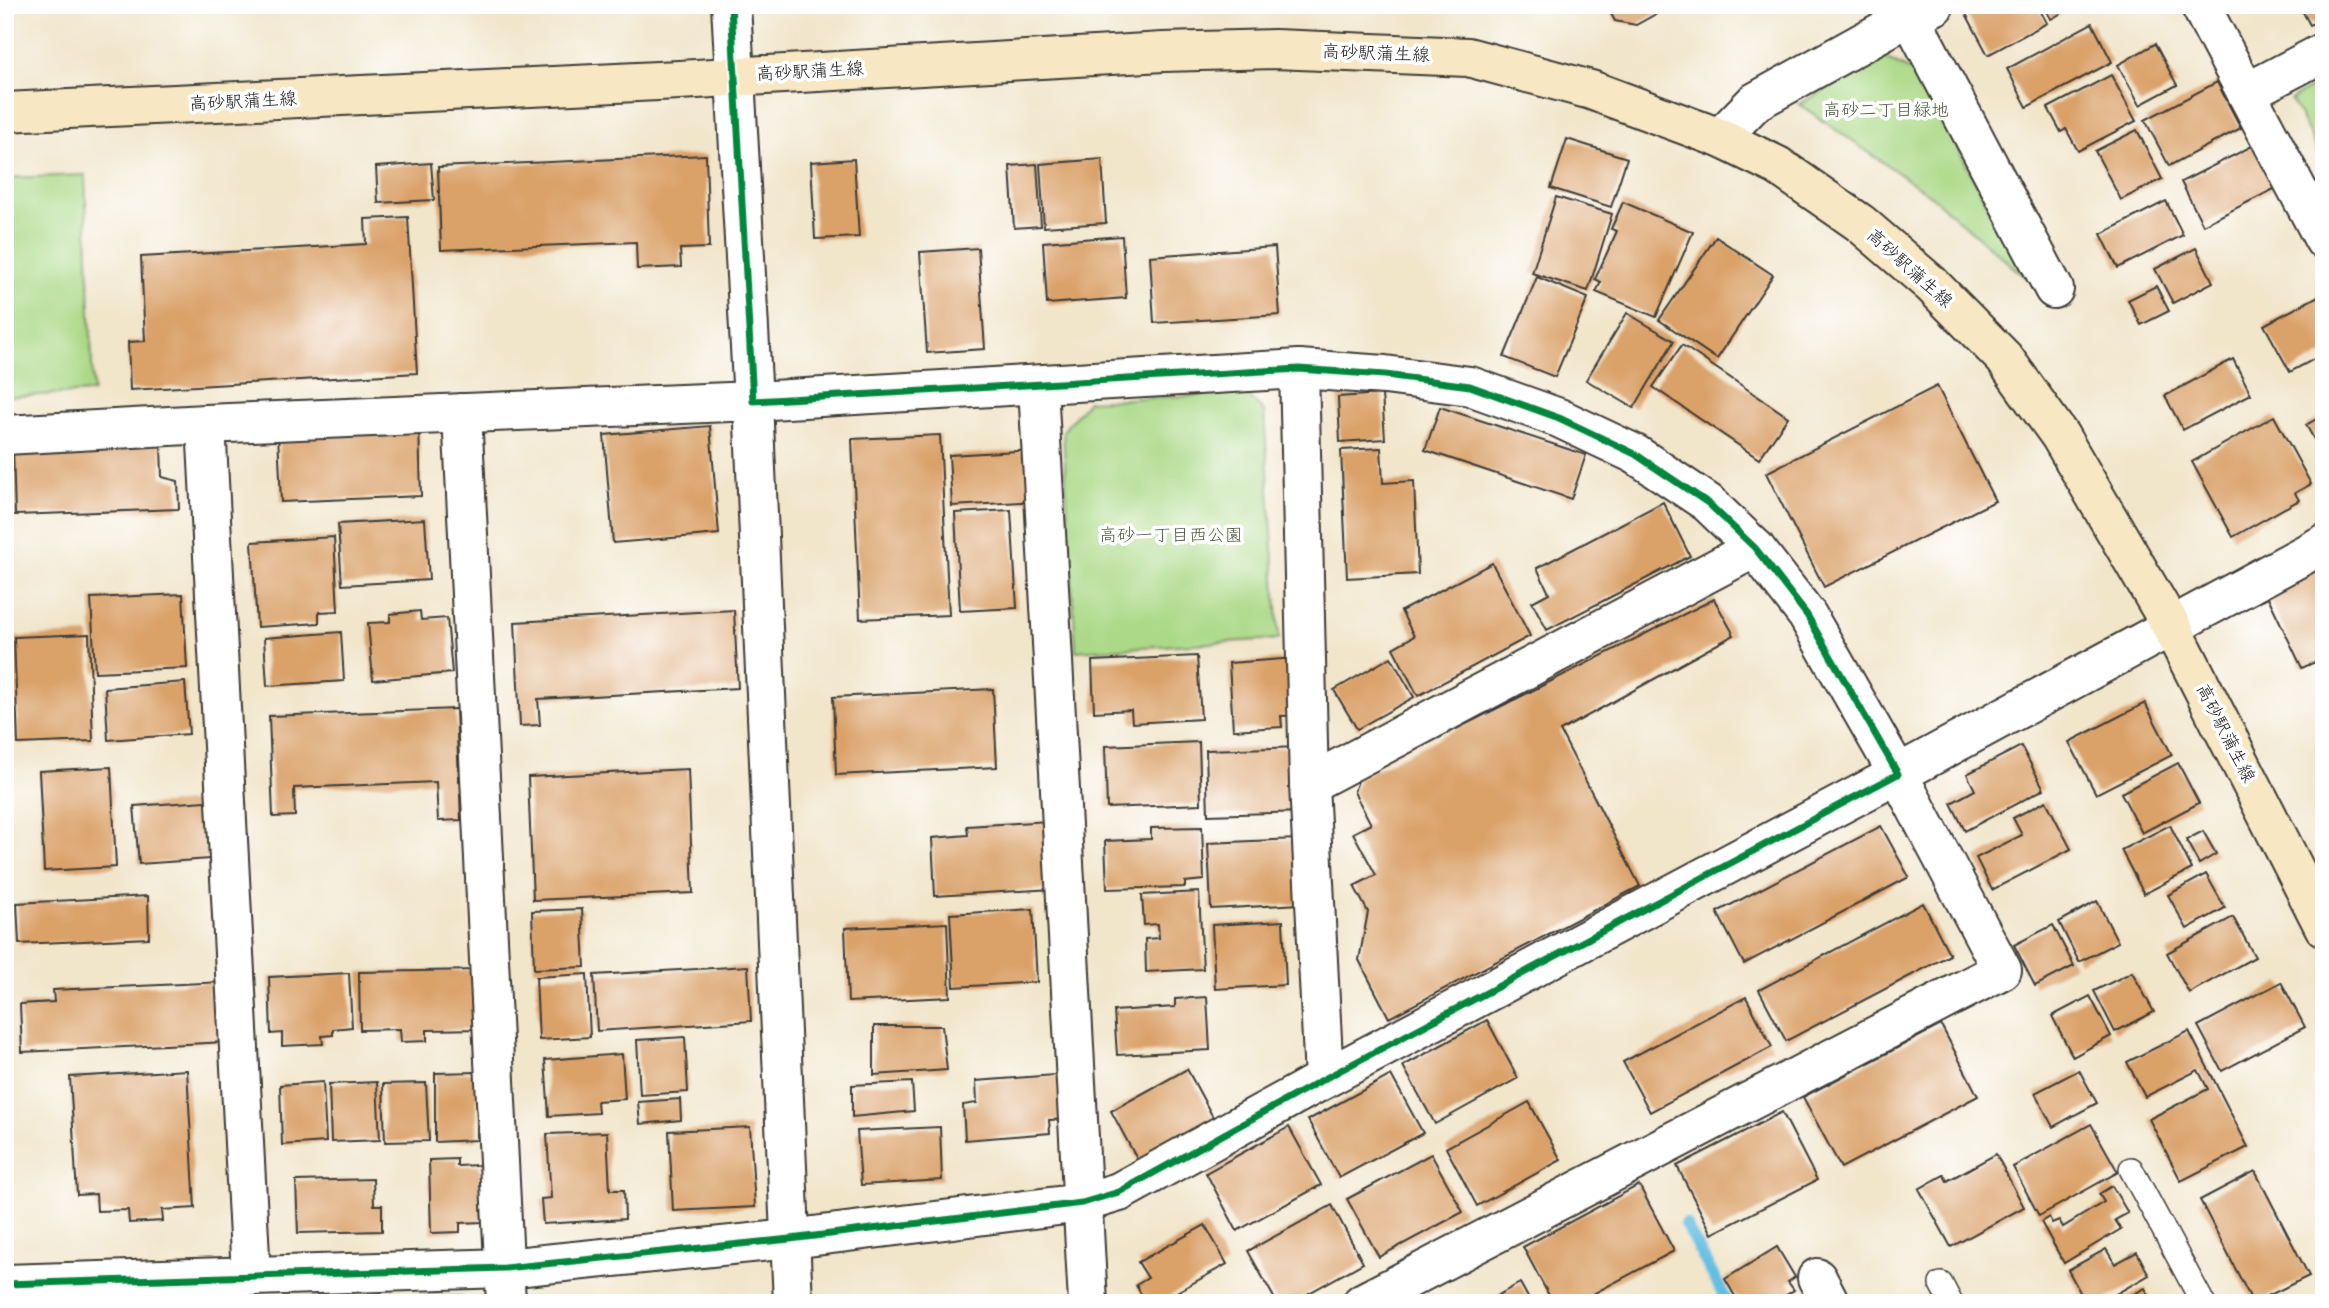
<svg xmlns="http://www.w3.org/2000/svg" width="2329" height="1308" viewBox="0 0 2329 1308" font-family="'Shantell Sans','Klee One',sans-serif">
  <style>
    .green { fill: #abd987; stroke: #647a52; stroke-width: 2 }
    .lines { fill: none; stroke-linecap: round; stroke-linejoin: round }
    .stream { stroke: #65bee2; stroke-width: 12 }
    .building { fill: #daa169 }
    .lane-casing { stroke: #3c3a36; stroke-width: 26 }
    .street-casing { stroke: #3c3a36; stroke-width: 42 }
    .secondary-casing { stroke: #3c3a36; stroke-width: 42 }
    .lane { stroke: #fff; stroke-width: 23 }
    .street { stroke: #fff; stroke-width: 38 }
    .secondary { stroke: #f7e8c3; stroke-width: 38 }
    .cycleway-casing { stroke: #fff; stroke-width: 11 }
    .cycleway { stroke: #00873e; stroke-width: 7 }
    .labels { text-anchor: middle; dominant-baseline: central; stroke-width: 7; stroke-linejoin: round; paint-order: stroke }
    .street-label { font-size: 18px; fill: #1c1c1c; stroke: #fff }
    .park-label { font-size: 18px; fill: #4e5e41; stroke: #fff }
  </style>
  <rect width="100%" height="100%" fill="#fff"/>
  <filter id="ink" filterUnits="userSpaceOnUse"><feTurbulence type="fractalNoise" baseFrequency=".0143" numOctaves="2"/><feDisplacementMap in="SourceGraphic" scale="14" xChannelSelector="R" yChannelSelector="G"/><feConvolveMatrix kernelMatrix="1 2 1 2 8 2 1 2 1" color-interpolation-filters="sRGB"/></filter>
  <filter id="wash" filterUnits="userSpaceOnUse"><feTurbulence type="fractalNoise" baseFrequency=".00686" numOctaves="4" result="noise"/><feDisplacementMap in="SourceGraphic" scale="28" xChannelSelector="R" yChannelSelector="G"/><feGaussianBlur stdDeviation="1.57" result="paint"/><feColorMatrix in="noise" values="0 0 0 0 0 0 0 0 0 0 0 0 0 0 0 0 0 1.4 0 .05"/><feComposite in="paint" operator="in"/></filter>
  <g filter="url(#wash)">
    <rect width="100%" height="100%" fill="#f1e5ca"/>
    <!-- green -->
    <g class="green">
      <path d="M 1885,58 L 1919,75 L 2026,278 L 1930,195 L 1799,104 Z"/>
      <path d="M 2324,81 L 2324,150 L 2319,153 L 2291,99 Z"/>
      <path d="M 85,175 L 93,392 L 5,397 L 5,178 Z"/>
      <path d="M 1245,393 L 1264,412 L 1279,639 L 1076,651 L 1063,431 L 1088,401 Z"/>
      <path d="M 348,1296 L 460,1296 L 467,1303 L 208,1303 Z"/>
    </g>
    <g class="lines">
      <!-- stream -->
      <path class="stream" d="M 1685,1224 L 1728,1303"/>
    </g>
    <g id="blocks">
      <!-- building -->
      <g class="building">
        <path d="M 1606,5 L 1672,5 L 1636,25 L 1615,21 Z"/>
        <path d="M 1977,5 L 2037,5 L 2047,23 L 1988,55 L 1965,12 Z"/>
        <path d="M 2043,5 L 2076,5 L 2051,19 Z"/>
        <path d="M 2299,5 L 2324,5 L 2324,17 L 2310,25 Z"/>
        <path d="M 2092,23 L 2112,62 L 2027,107 L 2007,69 Z"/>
        <path d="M 2155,44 L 2177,85 L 2140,105 L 2118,65 Z"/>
        <path d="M 2111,75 L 2136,121 L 2078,151 L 2066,129 L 2061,132 L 2048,108 Z"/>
        <path d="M 2217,82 L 2241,128 L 2169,166 L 2145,120 Z"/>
        <path d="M 2137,130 L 2162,179 L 2121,200 L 2095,151 Z"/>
        <path d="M 1567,139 L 1627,158 L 1611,207 L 1551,188 Z"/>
        <path d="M 2256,144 L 2278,187 L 2203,225 L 2181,182 Z"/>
        <path d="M 706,155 L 709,248 L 680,249 L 681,267 L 637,269 L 636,242 L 441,250 L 438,167 Z"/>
        <path d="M 854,159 L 859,237 L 815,239 L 811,162 Z"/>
        <path d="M 1102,159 L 1106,223 L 1044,227 L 1040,164 Z"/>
        <path d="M 431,163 L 434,200 L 378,203 L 376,167 Z"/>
        <path d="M 1037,164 L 1041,226 L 1014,228 L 1010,166 Z"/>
        <path d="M 1556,197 L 1612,214 L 1588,291 L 1532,273 Z"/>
        <path d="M 2166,201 L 2183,235 L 2118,268 L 2101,234 Z"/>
        <path d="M 1623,202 L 1693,232 L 1656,317 L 1596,292 L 1601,282 L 1595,279 L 1617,231 L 1611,229 Z"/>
        <path d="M 408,217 L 417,373 L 130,390 L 128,342 L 145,341 L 141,257 L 366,244 L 365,219 Z"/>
        <path d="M 1122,236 L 1126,298 L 1047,304 L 1043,242 Z"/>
        <path d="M 1716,237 L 1773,275 L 1717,359 L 1659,320 Z"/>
        <path d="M 1275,247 L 1280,315 L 1154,323 L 1150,256 Z"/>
        <path d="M 978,248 L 985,349 L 927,353 L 920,252 Z"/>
        <path d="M 2196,248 L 2213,282 L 2173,303 L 2155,269 Z"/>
        <path d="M 1537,277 L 1588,298 L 1555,377 L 1504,357 Z"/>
        <path d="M 2156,286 L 2169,311 L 2141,325 L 2128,300 Z"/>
        <path d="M 2324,293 L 2324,354 L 2290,372 L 2264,325 Z"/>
        <path d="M 1627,313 L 1674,341 L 1634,408 L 1586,380 Z"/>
        <path d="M 1682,345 L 1788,417 L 1759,459 L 1653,387 Z"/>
        <path d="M 2233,359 L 2251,394 L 2183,430 L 2165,396 Z"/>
        <path d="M 1937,386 L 1995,501 L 1824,587 L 1766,473 Z"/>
        <path d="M 1382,394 L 1385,439 L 1340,442 L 1338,397 Z"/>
        <path d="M 1440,407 L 1586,455 L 1571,499 L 1425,450 Z"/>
        <path d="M 2324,415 L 2324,457 L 2306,425 Z"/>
        <path d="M 2274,416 L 2311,484 L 2295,493 L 2299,500 L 2233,537 L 2192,462 Z"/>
        <path d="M 419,426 L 421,496 L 281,502 L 278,433 Z"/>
        <path d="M 710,426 L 719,534 L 613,543 L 604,435 Z"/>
        <path d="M 940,435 L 949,615 L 860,619 L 852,439 Z"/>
        <path d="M 161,444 L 162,477 L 178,481 L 179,509 L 15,515 L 13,449 Z"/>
        <path d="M 1381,448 L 1383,483 L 1414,481 L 1418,574 L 1347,578 L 1341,450 Z"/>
        <path d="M 1035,450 L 1038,501 L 952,506 L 949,455 Z"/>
        <path d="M 1663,502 L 1690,556 L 1547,630 L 1532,602 L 1549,593 L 1537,568 Z"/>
        <path d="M 1011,510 L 1017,608 L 960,611 L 955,513 Z"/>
        <path d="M 425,519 L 429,580 L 342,585 L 338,524 Z"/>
        <path d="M 334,537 L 338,611 L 319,612 L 319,623 L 257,627 L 252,542 Z"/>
        <path d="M 1492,563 L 1530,636 L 1418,696 L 1393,648 L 1414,636 L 1401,611 Z"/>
        <path d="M 2321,567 L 2324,572 L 2324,658 L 2302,668 L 2266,593 Z"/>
        <path d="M 183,594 L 187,668 L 95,672 L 91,598 Z"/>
        <path d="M 1714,599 L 1734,635 L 1560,731 L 1640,886 L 1389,1018 L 1359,960 L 1368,912 L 1354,886 L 1376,875 L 1353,833 L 1371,824 L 1354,792 L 1359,778 Z"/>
        <path d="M 734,610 L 738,688 L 538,699 L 540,725 L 520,726 L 515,622 Z"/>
        <path d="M 420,611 L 421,620 L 447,618 L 452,673 L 373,680 L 368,623 L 390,622 L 390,614 Z"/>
        <path d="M 341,632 L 344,681 L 267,686 L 264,638 Z"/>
        <path d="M 89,634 L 93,741 L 18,744 L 14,637 Z"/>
        <path d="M 1197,656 L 1201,719 L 1132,723 L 1131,710 L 1094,712 L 1092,661 Z"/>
        <path d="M 1391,657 L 1414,697 L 1357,729 L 1334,690 Z"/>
        <path d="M 1297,658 L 1300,715 L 1281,716 L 1282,727 L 1233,730 L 1229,663 Z"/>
        <path d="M 185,682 L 189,734 L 108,740 L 105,688 Z"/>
        <path d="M 993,689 L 997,767 L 836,775 L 833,697 Z"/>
        <path d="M 2145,703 L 2172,755 L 2096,794 L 2069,742 Z"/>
        <path d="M 456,709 L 459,781 L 467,781 L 467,795 L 460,795 L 461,820 L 438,821 L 436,782 L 294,788 L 295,816 L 273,817 L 269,716 Z"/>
        <path d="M 1199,742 L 1201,804 L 1107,808 L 1105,746 Z"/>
        <path d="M 2021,746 L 2044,789 L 1965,831 L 1951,803 L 1975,790 L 1967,774 Z"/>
        <path d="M 1301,747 L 1303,812 L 1208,815 L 1206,750 Z"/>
        <path d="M 2178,763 L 2199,803 L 2142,833 L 2121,793 Z"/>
        <path d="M 111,767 L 116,867 L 44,871 L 39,771 Z"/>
        <path d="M 688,769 L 693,893 L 533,900 L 528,777 Z"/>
        <path d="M 220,800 L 224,858 L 139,864 L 134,806 Z"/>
        <path d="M 2046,801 L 2071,849 L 1992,890 L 1976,858 L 2022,835 L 2013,818 Z"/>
        <path d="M 1049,821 L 1053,889 L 935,896 L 932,838 L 968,835 L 967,826 Z"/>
        <path d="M 2170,825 L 2192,869 L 2144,894 L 2121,850 Z"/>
        <path d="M 1881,826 L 1909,877 L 1744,964 L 1717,912 Z"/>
        <path d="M 1202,827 L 1204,880 L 1185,882 L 1185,887 L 1107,889 L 1105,841 L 1151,839 L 1151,828 Z"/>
        <path d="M 2203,831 L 2216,854 L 2199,864 L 2186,840 Z"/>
        <path d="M 1297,839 L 1300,904 L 1211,909 L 1208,843 Z"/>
        <path d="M 2206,874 L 2225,908 L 2187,929 L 2168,895 Z"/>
        <path d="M 1199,892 L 1203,969 L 1146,972 L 1145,939 L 1159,938 L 1158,924 L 1144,925 L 1142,895 Z"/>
        <path d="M 148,896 L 149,938 L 19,944 L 17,903 Z"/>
        <path d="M 2097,901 L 2118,942 L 2079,962 L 2059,922 Z"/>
        <path d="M 1923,903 L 1950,955 L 1786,1041 L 1759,990 Z"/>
        <path d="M 582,909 L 585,967 L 534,969 L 532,911 Z"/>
        <path d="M 1033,909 L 1037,982 L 954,987 L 950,914 Z"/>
        <path d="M 2233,917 L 2255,957 L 2189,993 L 2167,953 Z"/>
        <path d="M 1283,921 L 1286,985 L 1215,989 L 1212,925 Z"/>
        <path d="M 947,923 L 950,997 L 848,1002 L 845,928 Z"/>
        <path d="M 2053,925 L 2074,966 L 2035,986 L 2014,945 Z"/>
        <path d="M 748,966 L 751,1021 L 597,1031 L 594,975 Z"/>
        <path d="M 480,970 L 481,1029 L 427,1030 L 427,1041 L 401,1042 L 400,1029 L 360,1030 L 359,972 Z"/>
        <path d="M 2132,972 L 2154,1012 L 2115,1032 L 2094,991 Z"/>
        <path d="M 349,973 L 352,1027 L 333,1029 L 333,1035 L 322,1036 L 323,1044 L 282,1046 L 282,1033 L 271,1034 L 269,977 Z"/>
        <path d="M 587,974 L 590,1037 L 539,1040 L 536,977 Z"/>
        <path d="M 224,982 L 227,1042 L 22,1052 L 20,1004 L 54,1002 L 53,990 Z"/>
        <path d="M 2281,982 L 2305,1027 L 2222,1071 L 2198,1026 Z"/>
        <path d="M 2090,996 L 2111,1036 L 2073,1057 L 2052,1016 Z"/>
        <path d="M 1207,997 L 1210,1050 L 1117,1055 L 1114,1011 L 1175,1007 L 1175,999 Z"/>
        <path d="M 1746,997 L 1772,1047 L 1650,1112 L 1623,1062 Z"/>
        <path d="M 1487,1020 L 1518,1078 L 1435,1124 L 1403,1066 Z"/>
        <path d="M 1941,1025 L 1978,1096 L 1841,1168 L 1803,1097 Z"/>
        <path d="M 874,1026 L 942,1026 L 947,1070 L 874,1075 Z"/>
        <path d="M 2189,1031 L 2248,1147 L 2181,1181 L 2149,1119 L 2208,1089 L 2198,1070 L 2145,1097 L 2127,1062 Z"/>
        <path d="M 685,1037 L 688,1092 L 640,1095 L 637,1040 Z"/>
        <path d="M 622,1054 L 625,1099 L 597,1101 L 598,1113 L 549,1116 L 545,1060 Z"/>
        <path d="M 1187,1069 L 1214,1119 L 1138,1161 L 1111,1111 Z"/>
        <path d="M 187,1070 L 195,1208 L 162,1210 L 163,1221 L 129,1223 L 128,1210 L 97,1211 L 96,1194 L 77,1195 L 70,1077 Z"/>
        <path d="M 2079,1070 L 2097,1103 L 2053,1127 L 2035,1093 Z"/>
        <path d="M 477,1072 L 477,1140 L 435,1142 L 435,1073 Z"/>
        <path d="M 1068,1074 L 1071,1119 L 1049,1120 L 1050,1133 L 965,1140 L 963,1105 L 977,1103 L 976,1081 Z"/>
        <path d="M 1391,1075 L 1423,1133 L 1339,1178 L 1308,1120 Z"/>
        <path d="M 323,1082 L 326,1142 L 282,1145 L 280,1085 Z"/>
        <path d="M 377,1082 L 380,1140 L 331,1142 L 329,1084 Z"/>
        <path d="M 912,1082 L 914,1111 L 852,1117 L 852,1085 Z"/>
        <path d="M 426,1083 L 429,1141 L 385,1142 L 383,1084 Z"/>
        <path d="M 680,1099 L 681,1120 L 640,1124 L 638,1102 Z"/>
        <path d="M 1529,1102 L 1561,1160 L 1477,1206 L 1446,1148 Z"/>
        <path d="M 1782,1112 L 1817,1180 L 1712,1234 L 1677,1166 Z"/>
        <path d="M 2091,1124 L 2118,1172 L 2039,1216 L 2013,1167 Z"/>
        <path d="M 750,1127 L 755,1207 L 673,1211 L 669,1131 Z"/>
        <path d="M 940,1127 L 942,1180 L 861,1185 L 857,1131 Z"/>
        <path d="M 1289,1127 L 1321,1185 L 1237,1231 L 1206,1173 Z"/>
        <path d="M 607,1132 L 610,1190 L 624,1190 L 625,1219 L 543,1224 L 541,1199 L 551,1198 L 547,1134 Z"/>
        <path d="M 1431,1154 L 1463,1212 L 1379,1257 L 1347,1199 Z"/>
        <path d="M 1996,1154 L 2024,1207 L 1951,1247 L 1919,1189 L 1944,1175 L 1947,1181 Z"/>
        <path d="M 457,1159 L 457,1166 L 480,1165 L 482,1222 L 460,1223 L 460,1232 L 431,1233 L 429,1160 Z"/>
        <path d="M 2255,1171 L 2309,1276 L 2253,1303 L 2200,1200 Z"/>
        <path d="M 373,1179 L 374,1205 L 382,1205 L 382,1231 L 298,1233 L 296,1181 Z"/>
        <path d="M 1639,1185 L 1674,1251 L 1576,1303 L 1553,1303 L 1523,1247 Z"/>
        <path d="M 2112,1186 L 2128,1213 L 2115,1220 L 2121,1229 L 2064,1263 L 2041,1222 L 2049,1217 L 2052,1223 L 2059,1220 L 2063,1227 L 2104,1202 L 2099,1194 Z"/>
        <path d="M 1332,1205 L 1363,1263 L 1291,1303 L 1277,1303 L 1248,1251 Z"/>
        <path d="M 1205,1225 L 1227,1264 L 1157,1303 L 1146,1303 L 1136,1285 L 1148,1278 L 1138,1262 Z"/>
        <path d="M 1777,1247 L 1795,1277 L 1788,1282 L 1794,1290 L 1774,1303 L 1739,1303 L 1725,1279 Z"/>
        <path d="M 2106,1249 L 2115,1264 L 2137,1252 L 2149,1275 L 2100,1303 L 2086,1303 L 2068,1270 Z"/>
        <path d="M 1520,1283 L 1531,1303 L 1484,1303 Z"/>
        <path d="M 2145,1288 L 2153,1303 L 2117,1303 Z"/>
      </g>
    </g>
  </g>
  <g filter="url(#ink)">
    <use href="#blocks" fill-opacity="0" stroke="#3c3a36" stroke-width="2"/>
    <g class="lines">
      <defs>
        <g id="lane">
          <path d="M 2131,1169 L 2203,1303"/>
          <path d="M 1941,1284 L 1951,1303"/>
        </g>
        <g id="street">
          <path d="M 2200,5 L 2324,240"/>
          <path d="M 1910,16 L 2054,289"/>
          <path d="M 2248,92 L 2324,52"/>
          <path d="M 1720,138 L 1755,102 L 1910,16 L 1934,6"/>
          <path d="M 1299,369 L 1309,784 L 1324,1079"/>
          <path d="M 1038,386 L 1088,1303"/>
          <path d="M 462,413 L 506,1303"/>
          <path d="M 206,424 L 753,401 L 793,1303"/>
          <path d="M 5,435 L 206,424 L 251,1275"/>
          <path d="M 1309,784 L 1755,548"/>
          <path d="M 1817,1278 L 1830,1303"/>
          <path d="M 5,1284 L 505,1268 L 790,1239 L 1082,1203 L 1119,1192 L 1324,1079 L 1898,774 L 1807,615 L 1755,548 L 1708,503 L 1635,454 L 1559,418 L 1470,386 L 1385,375 L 1299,369 L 753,401 L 731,5"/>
          <path d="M 1362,1303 L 2002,970 L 1898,774 L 2324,544"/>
        </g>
        <path id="secondary" d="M 5,112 L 679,80 L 1163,52 L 1275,49 L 1468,57 L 1591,90 L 1720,138 L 1778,166 L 1860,223 L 1931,284 L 2004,358 L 2060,436 L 2171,626 L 2324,927"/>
      </defs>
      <!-- lane casing -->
      <use href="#lane" class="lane-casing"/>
      <!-- street casing -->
      <use href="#street" class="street-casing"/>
      <!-- secondary casing -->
      <use href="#secondary" class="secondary-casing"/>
      <!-- lane -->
      <use href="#lane" class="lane"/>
      <!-- street -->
      <use href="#street" class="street"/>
      <!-- secondary -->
      <use href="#secondary" class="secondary"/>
      <defs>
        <path id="cycleway" d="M 5,1284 L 505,1268 L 790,1239 L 1082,1203 L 1119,1192 L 1324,1079 L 1898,774 L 1807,615 L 1755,548 L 1708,503 L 1635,454 L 1559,418 L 1470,386 L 1385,375 L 1299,369 L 753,401 L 731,5"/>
      </defs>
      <!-- cycleway casing -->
      <use href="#cycleway" class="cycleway-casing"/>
      <!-- cycleway -->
      <use href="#cycleway" class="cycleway"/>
    </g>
  </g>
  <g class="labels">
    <!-- street labels -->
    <g class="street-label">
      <text transform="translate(1376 53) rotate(2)">高砂駅蒲生線</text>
      <text transform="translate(810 71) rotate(-3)">高砂駅蒲生線</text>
      <text transform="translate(243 101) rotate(-3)">高砂駅蒲生線</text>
      <text transform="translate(1910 268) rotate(42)">高砂駅蒲生線</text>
      <text transform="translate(2226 733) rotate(63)">高砂駅蒲生線</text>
    </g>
    <!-- park labels -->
    <g class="park-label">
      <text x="1886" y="110">高砂二丁目緑地</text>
      <text x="1171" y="535">高砂一丁目西公園</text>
    </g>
  </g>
  <!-- margin -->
  <rect width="2329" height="1308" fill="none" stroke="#fff" stroke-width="28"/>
</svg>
